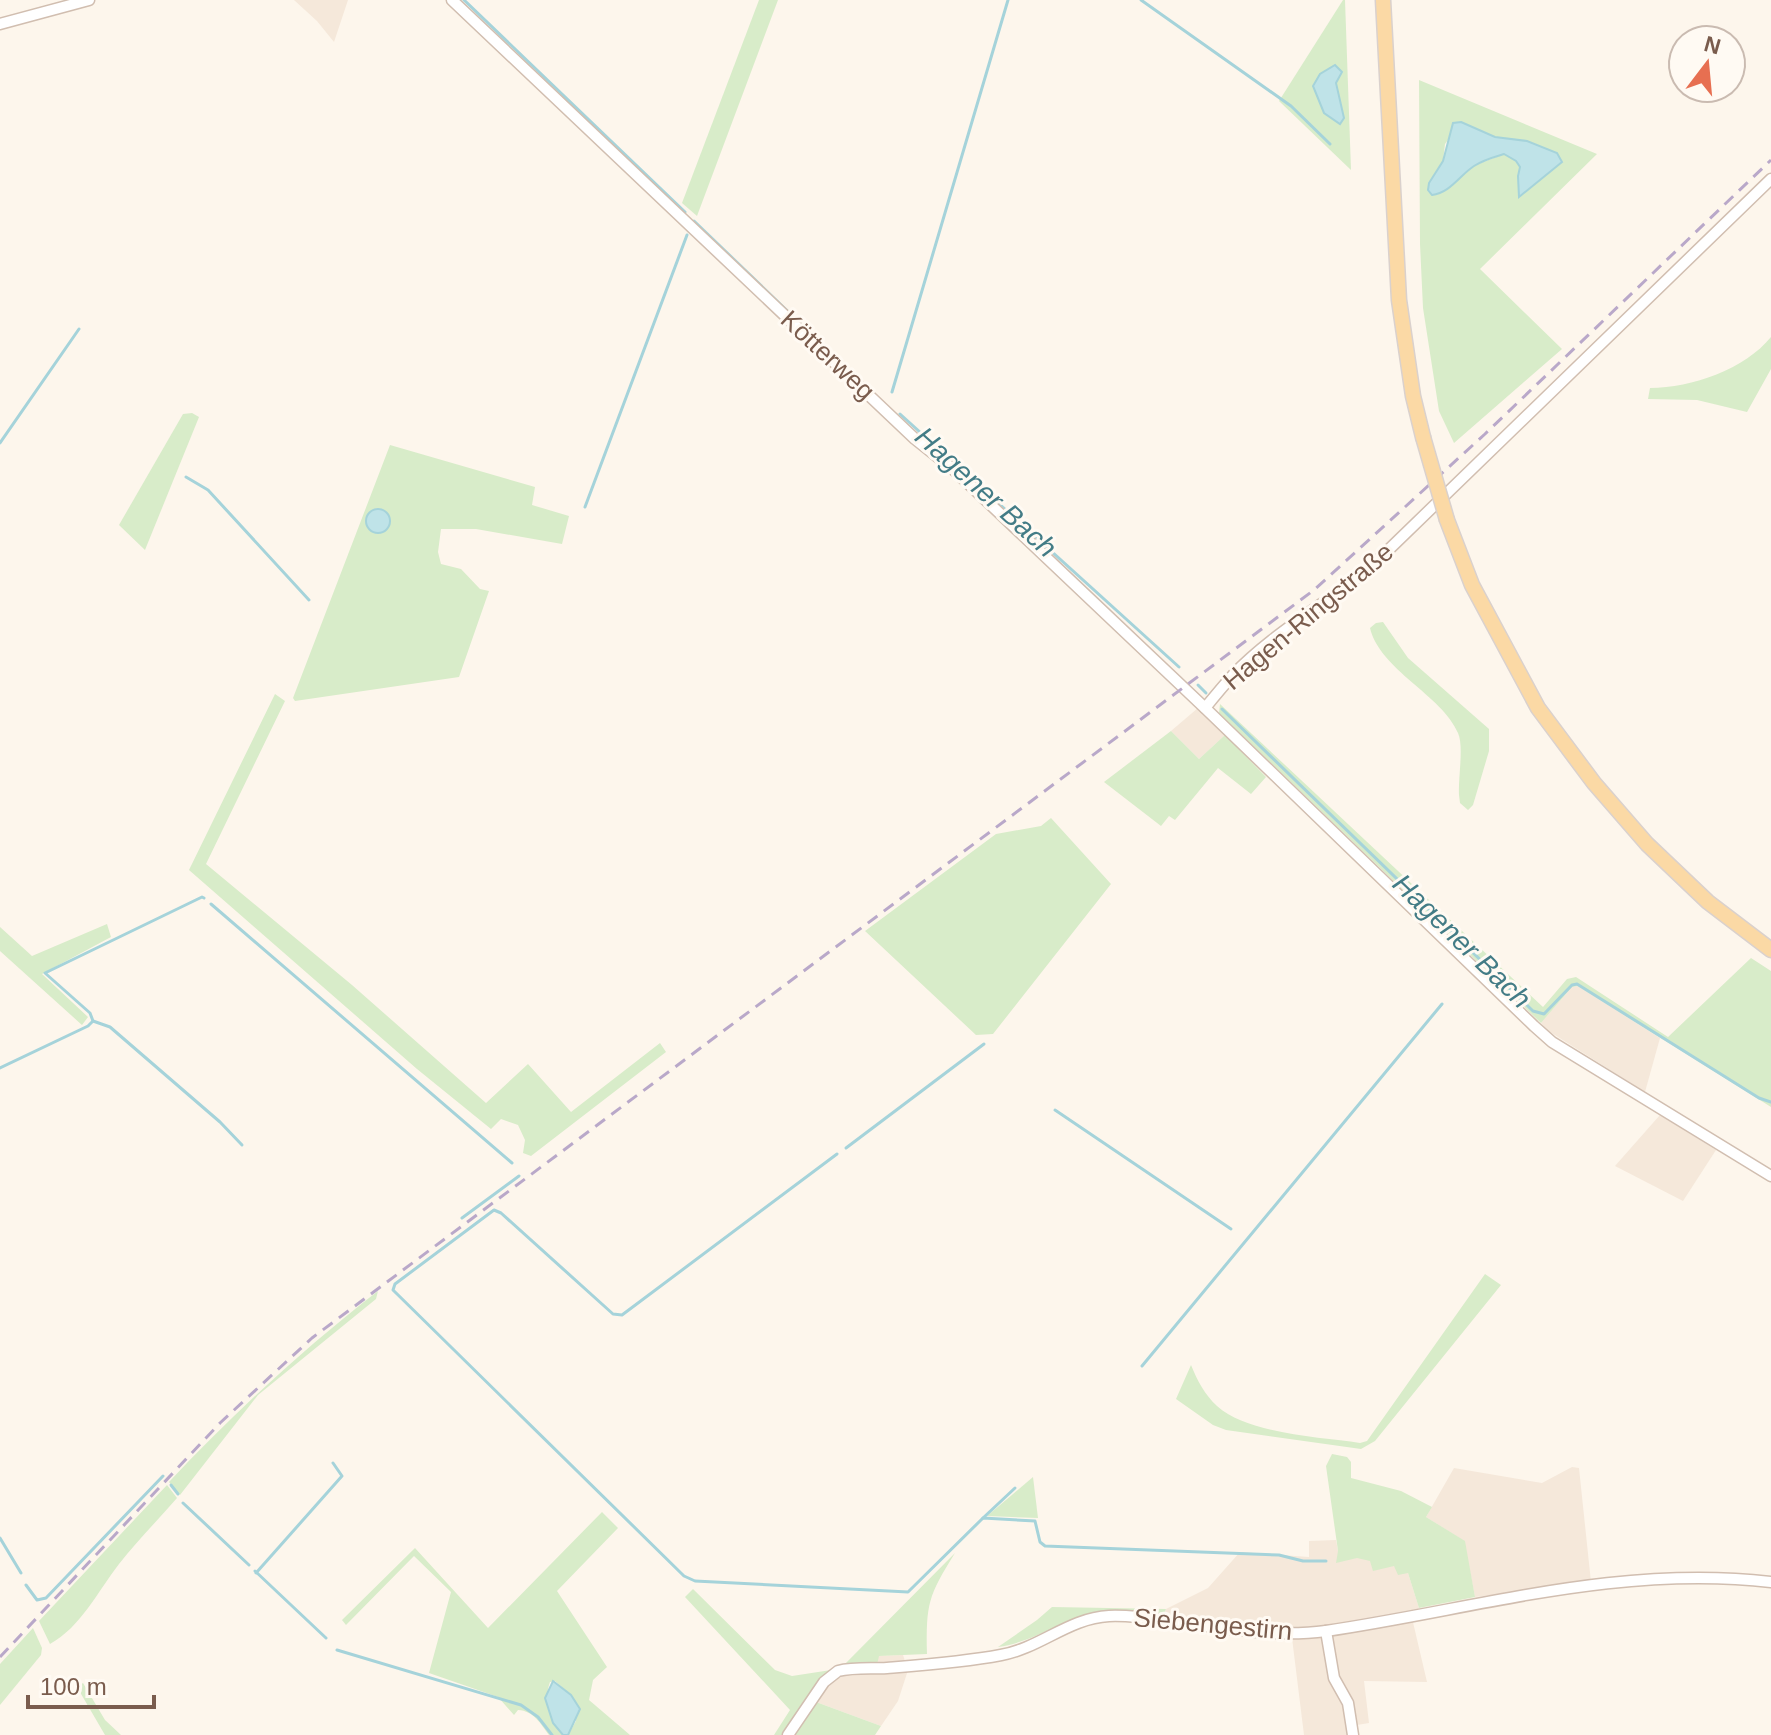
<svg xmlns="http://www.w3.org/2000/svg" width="1771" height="1735" viewBox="0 0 1771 1735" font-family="Helvetica,sans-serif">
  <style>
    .residential { fill: #f5e8da }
    .green { fill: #d8ecc9; fill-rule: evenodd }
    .water { fill: #bfe3e8; stroke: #a5d3da; stroke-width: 2 }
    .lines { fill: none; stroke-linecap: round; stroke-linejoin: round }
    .stream { stroke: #a5d3da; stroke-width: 3 }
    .minor-casing { stroke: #d1beb0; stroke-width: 13 }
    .major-casing { stroke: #dad1cd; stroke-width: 17 }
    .minor { stroke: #fff; stroke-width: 10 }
    .major { stroke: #fbd9a5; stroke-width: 14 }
    .rail { stroke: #b9a8c9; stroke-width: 3; stroke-dasharray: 12 8; stroke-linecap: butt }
    .major-bridge-casing { stroke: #dad1cd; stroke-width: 17; stroke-linecap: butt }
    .major-bridge { stroke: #fbd9a5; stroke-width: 14 }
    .labels { text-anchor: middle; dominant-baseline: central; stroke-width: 6; stroke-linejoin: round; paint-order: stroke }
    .street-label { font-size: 26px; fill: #7a5c4d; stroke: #fffaf3 }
    .water-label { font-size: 28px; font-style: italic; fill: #437c86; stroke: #fffaf3 }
  </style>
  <rect width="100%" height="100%" fill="#fdf6ec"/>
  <!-- residential -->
  <g class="residential">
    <path d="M 294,0 L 348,0 L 334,42 L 317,21 Z"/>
    <path d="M 1198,708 L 1225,735 L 1199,759 L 1171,731 Z"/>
    <path d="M 1578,986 L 1660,1038 L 1645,1092 L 1547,1030 L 1541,1023 L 1572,987 Z"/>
    <path d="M 1660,1115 L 1716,1150 L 1683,1201 L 1615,1166 Z"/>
    <path d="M 1572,1467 L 1579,1468 L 1591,1582 L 1475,1597 L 1464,1541 L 1426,1517 L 1454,1468 L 1542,1483 Z"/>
    <path d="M 1336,1540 L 1338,1551 L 1394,1566 L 1408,1573 L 1419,1608 L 1412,1618 L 1427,1682 L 1364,1681 L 1369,1723 L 1357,1725 L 1358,1735 L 1304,1735 L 1291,1630 L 1268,1629 L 1163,1616 L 1166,1609 L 1208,1588 L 1240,1552 L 1309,1557 L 1309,1541 Z"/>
    <path d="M 903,1655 L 908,1670 L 898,1701 L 881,1726 L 816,1702 L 844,1665 L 877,1665 L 878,1656 Z"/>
  </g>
  <!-- green -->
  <g class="green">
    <path d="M 759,0 L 778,0 L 697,216 L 682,203 Z"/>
    <path d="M 1343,0 L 1345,0 L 1351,170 L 1279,101 Z"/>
    <path d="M 1419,80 L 1597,154 L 1480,269 L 1562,349 L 1454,443 L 1439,411 L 1423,308 L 1420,244 ZM 1461,122 L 1495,137 L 1527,141 L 1557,153 L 1518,176 L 1520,167 L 1516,161 L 1504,154 L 1473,166 L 1449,187 L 1429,183 L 1443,161 L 1445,144 Z"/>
    <path d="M 1771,337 L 1771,369 L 1747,412 L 1697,400 L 1648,399 L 1650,388 C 1692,388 1745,369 1771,337 Z"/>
    <path d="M 192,413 L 199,417 L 145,550 L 119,525 L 183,414 Z"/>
    <path d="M 390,445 L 535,487 L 532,505 L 569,516 L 562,544 L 476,529 L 441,529 L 438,552 L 441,564 L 461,569 L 480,589 L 489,591 L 459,677 L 295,701 L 293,698 Z"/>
    <path d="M 1383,622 L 1408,658 L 1489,729 L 1489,751 L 1473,805 L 1468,810 L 1460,803 L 1459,795 C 1458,778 1464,746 1458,733 C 1442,695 1380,670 1370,628 L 1376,623 Z"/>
    <path d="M 275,694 L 285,701 L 206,864 L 352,985 L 486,1103 L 528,1064 L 571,1112 L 660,1043 L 666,1052 L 531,1156 L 523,1153 L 525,1140 L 518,1125 L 501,1119 L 491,1129 L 417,1069 L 189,870 Z"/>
    <path d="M 1220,704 L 1543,1007 L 1567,979 L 1576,977 L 1668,1037 L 1751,958 L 1771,971 L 1771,1107 L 1578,986 L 1572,987 L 1541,1023 L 1219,713 Z"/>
    <path d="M 1171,731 L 1199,759 L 1225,735 L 1266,777 L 1251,794 L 1218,768 L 1175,820 L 1169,816 L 1161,826 L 1104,782 Z"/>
    <path d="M 1051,818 L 1111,884 L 993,1034 L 976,1035 L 865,931 L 996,834 L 1041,826 Z"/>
    <path d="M 107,924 L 111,937 L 42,974 L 88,1017 L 82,1025 L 0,951 L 0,927 L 32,956 Z"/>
    <path d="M 1485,1274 L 1501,1285 L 1375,1441 L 1361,1449 L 1226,1430 L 1213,1425 L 1176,1399 L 1191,1365 C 1197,1380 1205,1395 1217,1406 C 1248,1434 1320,1437 1360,1443 L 1367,1441 Z"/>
    <path d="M 378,1291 L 376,1299 L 258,1395 L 180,1495 L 169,1482 C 234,1413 303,1349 378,1291 Z"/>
    <path d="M 1332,1454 L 1347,1457 L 1351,1462 L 1351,1478 L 1401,1491 L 1432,1507 L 1426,1517 L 1465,1541 L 1475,1597 L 1419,1608 L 1408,1573 L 1398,1575 L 1394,1566 L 1373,1571 L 1370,1561 L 1357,1558 L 1336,1563 L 1338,1551 L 1326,1466 Z"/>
    <path d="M 1033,1477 L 1038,1518 L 987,1516 Z"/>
    <path d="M 167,1485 L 177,1498 C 158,1520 137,1541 119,1564 C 98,1591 81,1627 50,1644 L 39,1621 Z"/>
    <path d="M 602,1512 L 618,1528 L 557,1591 L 607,1667 L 593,1680 L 589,1700 L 630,1735 L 568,1735 L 576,1721 L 571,1695 L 555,1681 L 550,1682 C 543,1701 550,1719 563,1735 L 549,1735 C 540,1723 534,1711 518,1710 L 514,1715 L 498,1697 L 429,1673 L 451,1592 L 414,1556 L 346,1625 L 342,1620 L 415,1548 L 488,1628 Z"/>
    <path d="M 955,1553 C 928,1596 926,1604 927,1654 L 879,1656 L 877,1665 L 844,1665 Z"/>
    <path d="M 693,1589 L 775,1670 L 792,1676 L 831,1670 L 783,1735 L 774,1735 L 790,1710 L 685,1597 Z"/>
    <path d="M 1052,1607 L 1166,1609 L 1163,1616 C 1143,1614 1120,1608 1100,1612 C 1064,1618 1035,1642 998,1647 L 1037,1620 Z"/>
    <path d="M 33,1628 L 42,1648 L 41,1655 L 0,1705 L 0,1664 Z"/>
    <path d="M 83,1683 L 105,1720 L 121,1735 L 105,1735 L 77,1687 Z"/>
    <path d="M 816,1702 L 881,1726 L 875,1735 L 795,1735 Z"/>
  </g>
  <!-- water -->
  <g class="water">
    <path d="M 1335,65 L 1342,72 L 1336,83 L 1344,118 L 1340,124 L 1324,113 L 1313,86 L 1320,74 Z"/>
    <path d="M 1461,122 L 1495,137 L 1527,141 L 1557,153 L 1562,162 L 1519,197 L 1518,176 L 1520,167 L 1516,161 L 1504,154 C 1494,157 1483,160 1474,166 C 1460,175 1450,193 1432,195 L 1428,190 L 1429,183 L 1443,161 L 1453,123 Z"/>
    <circle cx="378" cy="521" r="12"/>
    <path d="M 553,1681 L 571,1695 L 580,1709 L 568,1735 L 563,1735 L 553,1723 L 545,1698 Z"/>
  </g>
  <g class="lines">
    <!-- stream -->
    <g class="stream">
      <path d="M 464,0 L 685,212"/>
      <path d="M 1141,0 L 1291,106 L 1330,144"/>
      <path d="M 694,221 L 856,377"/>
      <path d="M 892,392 L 1008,0"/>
      <path d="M 900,414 L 1179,667"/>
      <path d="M 0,443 L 79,329"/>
      <path d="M 186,477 L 208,490 L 309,600"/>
      <path d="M 585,507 L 687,235"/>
      <path d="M 1198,685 L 1206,693"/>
      <path d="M 1222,709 L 1533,1011 L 1544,1014 L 1572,985 L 1577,984 L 1759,1098 L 1771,1102"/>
      <path d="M 211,904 L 512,1163"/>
      <path d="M 93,1021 L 110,1027 L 220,1122 L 242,1145"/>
      <path d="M 0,1068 L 88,1026 L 93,1021 L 90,1013 L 45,973 L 202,897 L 204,898"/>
      <path d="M 1055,1110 L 1231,1229"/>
      <path d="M 846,1148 L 984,1044"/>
      <path d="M 837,1154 L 622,1315 L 613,1314 L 501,1213 L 494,1210 L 395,1284 L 393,1290 L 684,1576 L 695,1581 L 908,1592 L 983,1518 L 1035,1521 L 1040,1542 L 1045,1546 L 1279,1555 L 1303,1561 L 1326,1561"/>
      <path d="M 462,1218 L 519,1176"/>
      <path d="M 1142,1366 L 1442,1004"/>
      <path d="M 171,1485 L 178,1494"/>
      <path d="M 183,1503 L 249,1565"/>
      <path d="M 983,1518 L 1015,1488"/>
      <path d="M 0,1538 L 21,1573"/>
      <path d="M 255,1571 L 326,1638"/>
      <path d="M 256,1573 L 342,1476 L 333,1463"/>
      <path d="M 26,1585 L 37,1600 L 46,1598 L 163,1476"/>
      <path d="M 337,1650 L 521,1705 L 538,1717 L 552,1735"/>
    </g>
    <defs>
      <g id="minor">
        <path d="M 452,0 L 915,439 L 954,470 L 1205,708 L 1534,1026 L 1552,1042 L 1771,1176"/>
        <path d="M 0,24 L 89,0"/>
        <path d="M 1205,708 C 1214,697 1223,686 1233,675 C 1275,631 1332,601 1378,560 L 1771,179"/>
        <path d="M 1326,1631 L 1334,1678 L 1348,1703 L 1353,1735"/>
        <path d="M 788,1735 L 824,1682 L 838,1671 C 854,1667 871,1669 887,1668 C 924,1665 964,1662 1001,1655 C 1040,1648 1069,1618 1109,1616 C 1129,1615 1149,1618 1169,1621 C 1222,1628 1274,1638 1326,1631 C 1475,1609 1619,1564 1771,1582"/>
      </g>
      <g id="major">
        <path d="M 1383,0 L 1399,300 L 1413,396 L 1423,437"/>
        <path d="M 1447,520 L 1472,585 L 1538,708 L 1594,783 L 1647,844 L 1708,902 L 1771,950"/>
      </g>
    </defs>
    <!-- minor casing -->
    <use href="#minor" class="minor-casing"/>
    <!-- major casing -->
    <use href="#major" class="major-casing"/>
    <!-- minor -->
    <use href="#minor" class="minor"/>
    <!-- major -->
    <use href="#major" class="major"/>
    <!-- rail -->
    <path class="rail" d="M 0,1657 L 220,1423 L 312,1338 L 1314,590 L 1485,434 L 1771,160"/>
    <defs>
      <path id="major-bridge" d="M 1423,437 L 1447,520"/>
    </defs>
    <!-- major-bridge casing -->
    <use href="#major-bridge" class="major-bridge-casing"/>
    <!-- major-bridge -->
    <use href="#major-bridge" class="major-bridge"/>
  </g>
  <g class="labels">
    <!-- street labels -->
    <g class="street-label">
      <text transform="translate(828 355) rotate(43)">Kötterweg</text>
      <text transform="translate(1308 616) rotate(-40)">Hagen-Ringstraße</text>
      <text transform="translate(1213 1624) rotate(5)">Siebengestirn</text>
    </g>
    <!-- water labels -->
    <g class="water-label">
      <text transform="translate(986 492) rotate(42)">Hagener Bach</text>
      <text transform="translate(1462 941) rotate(44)">Hagener Bach</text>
    </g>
  </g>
  <!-- north arrow -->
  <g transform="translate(1707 64) rotate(16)"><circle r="38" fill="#fffaf3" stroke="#cabbb1" stroke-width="2"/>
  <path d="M0-6L14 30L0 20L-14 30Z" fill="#e76f51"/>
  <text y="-12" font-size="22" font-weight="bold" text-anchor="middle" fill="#7a5c4d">N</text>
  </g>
  <!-- scale -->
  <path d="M28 1695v12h126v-12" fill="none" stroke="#7a5c4d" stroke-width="4"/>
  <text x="40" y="1695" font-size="24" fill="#7a5c4d" stroke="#fffaf3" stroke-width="6" paint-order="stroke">100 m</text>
</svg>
